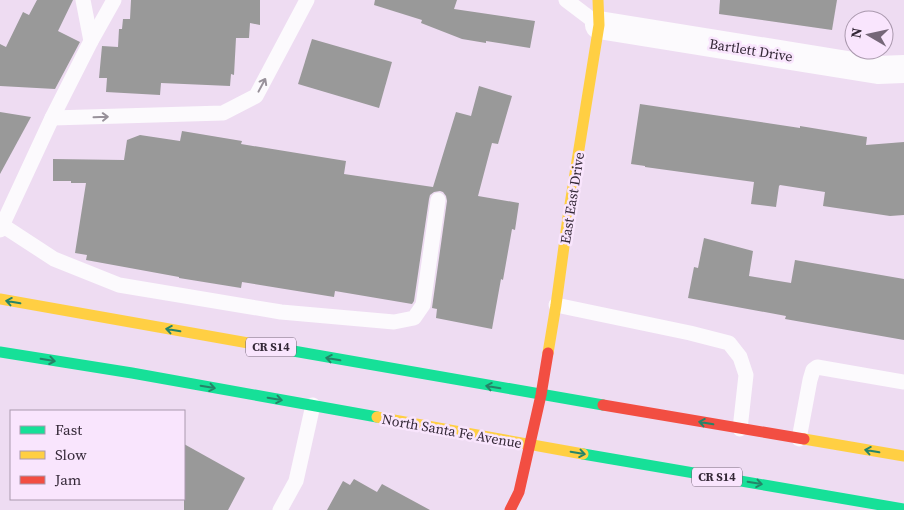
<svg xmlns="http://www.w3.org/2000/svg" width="904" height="510" viewBox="0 0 904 510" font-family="'Source Serif 4',serif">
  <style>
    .building { fill: #999 }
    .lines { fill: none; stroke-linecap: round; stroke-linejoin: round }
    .lane { stroke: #fcfafd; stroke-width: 15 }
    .street { stroke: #fcfafd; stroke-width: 28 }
    .fast { stroke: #16e098; stroke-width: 11 }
    .slow { stroke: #ffcf43; stroke-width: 11 }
    .jam { stroke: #f24e42; stroke-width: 11 }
    .oneway { stroke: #98919a }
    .oneway2 { stroke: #258468 }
    .labels { text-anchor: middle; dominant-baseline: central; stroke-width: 5; stroke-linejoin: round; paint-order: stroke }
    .shield { fill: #f9e5fd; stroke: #6f6172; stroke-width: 1 }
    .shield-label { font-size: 12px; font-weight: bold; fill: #342837 }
    .street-label { font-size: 14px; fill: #342837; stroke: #f9e5fd }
  </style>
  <rect width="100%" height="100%" fill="#eedcf2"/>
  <!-- building -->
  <g class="building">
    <path d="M 37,0 L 73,0 L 58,31 L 80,42 L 55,89 L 0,86 L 0,44 L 6,47 L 23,12 L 29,15 Z"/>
    <path d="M 131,0 L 260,0 L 260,25 L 250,23 L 249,38 L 236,38 L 234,75 L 231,74 L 230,86 L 161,83 L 160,95 L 106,92 L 107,78 L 99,78 L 102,46 L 118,47 L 119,29 L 122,29 L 123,19 L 130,19 Z"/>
    <path d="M 375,0 L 457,0 L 454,9 L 535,21 L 530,48 L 486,41 L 486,43 L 462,39 L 421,23 L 422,20 L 374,5 Z"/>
    <path d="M 720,0 L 837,0 L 832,30 L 719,14 Z"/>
    <path d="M 312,39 L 392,62 L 379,108 L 298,84 Z"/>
    <path d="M 479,86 L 512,96 L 498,144 L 492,143 L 478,196 L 519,203 L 515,230 L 512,229 L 503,280 L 501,279 L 492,329 L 436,318 L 437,309 L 432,308 L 447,201 L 446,196 L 443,192 L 440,191 L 434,192 L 430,195 L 429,199 L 414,301 L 412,304 L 335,291 L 334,297 L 242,282 L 241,288 L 179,278 L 179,277 L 86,260 L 87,255 L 75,253 L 86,183 L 71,183 L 71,181 L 53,181 L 53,159 L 124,160 L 127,140 L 140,135 L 180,141 L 182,131 L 242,141 L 241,144 L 346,161 L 344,174 L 433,187 L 456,112 L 471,116 Z"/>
    <path d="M 640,104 L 800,128 L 800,126 L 867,137 L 866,145 L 904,142 L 904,215 L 890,216 L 823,206 L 825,192 L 780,185 L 779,186 L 776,207 L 751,204 L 754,182 L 645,167 L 645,166 L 631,164 Z"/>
    <path d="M 0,112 L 31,117 L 0,174 Z"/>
    <path d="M 704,238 L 753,251 L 749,276 L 791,283 L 795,260 L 904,279 L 904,340 L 785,319 L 786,316 L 688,298 L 694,267 L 698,268 Z"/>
    <path d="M 184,444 L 245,478 L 228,510 L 184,510 Z"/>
    <path d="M 354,479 L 377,492 L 382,484 L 430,510 L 327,510 L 343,481 L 350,485 Z"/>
  </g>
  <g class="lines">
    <!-- lane -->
    <g class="lane">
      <path d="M 83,0 L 91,41"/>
      <path d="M 566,0 L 599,25"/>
      <path d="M 52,118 L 223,113 L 256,96 L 307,0"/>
      <path d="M 2,225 L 54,259 L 119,285 L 281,312 L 394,322 L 414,318 L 423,305 L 438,200"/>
      <path d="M 0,230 L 52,118 L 91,41 L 114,0"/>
      <path d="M 556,305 L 690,333 L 729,343 L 740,357 L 746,375 L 740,429"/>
      <path d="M 799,439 L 810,380 L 813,370 L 817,367 L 904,382"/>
      <path d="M 280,510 L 296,481 L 313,405"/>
    </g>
    <!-- street -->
    <path class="street" d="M 599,25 L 878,70 L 904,69"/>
    <!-- fast -->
    <g class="fast">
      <path d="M 276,348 L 603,405"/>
      <path d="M 0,352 L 132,373 L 377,417"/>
      <path d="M 583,454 L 904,509"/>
    </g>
    <!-- slow -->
    <g class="slow">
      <path d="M 0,299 L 276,348"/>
      <path d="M 548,353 L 556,305 L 568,217 L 599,25 L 598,0"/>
      <path d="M 377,417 L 583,454"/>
      <path d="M 804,439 L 904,456"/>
    </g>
    <!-- jam -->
    <g class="jam">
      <path d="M 603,405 L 804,439"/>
      <path d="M 510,510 L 519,492 L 541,395 L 548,353"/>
    </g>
  </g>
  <!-- one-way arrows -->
  <defs><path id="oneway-shaft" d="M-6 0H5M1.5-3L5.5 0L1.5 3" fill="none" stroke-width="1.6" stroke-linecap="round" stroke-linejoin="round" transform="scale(1.25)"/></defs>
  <g class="oneway">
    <use href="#oneway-shaft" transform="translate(262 85) rotate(-62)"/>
    <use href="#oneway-shaft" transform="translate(101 117) rotate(-2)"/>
  </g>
  <g class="oneway2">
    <use href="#oneway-shaft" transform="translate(13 302) rotate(-170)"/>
    <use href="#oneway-shaft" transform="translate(173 330) rotate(-170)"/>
    <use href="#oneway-shaft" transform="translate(333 359) rotate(-170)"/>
    <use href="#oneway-shaft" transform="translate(48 360) rotate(9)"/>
    <use href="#oneway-shaft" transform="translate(208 387) rotate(10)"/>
    <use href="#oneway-shaft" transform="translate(493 387) rotate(-170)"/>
    <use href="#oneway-shaft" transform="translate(275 399) rotate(10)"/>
    <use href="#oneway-shaft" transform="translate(706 423) rotate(-170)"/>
    <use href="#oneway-shaft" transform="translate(872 451) rotate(-170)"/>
    <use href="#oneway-shaft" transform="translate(578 453) rotate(10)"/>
    <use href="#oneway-shaft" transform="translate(755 483) rotate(10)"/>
  </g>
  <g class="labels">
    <!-- shield labels -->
    <g class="shield">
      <rect x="246" y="337.5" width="50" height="19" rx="4"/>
      <rect x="692" y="467.5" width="50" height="19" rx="4"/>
    </g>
    <g class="shield-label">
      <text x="271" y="347">CR S14</text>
      <text x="717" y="477">CR S14</text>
    </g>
    <!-- street labels -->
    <g class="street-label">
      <text transform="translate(751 50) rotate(9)">Bartlett Drive</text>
      <text transform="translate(572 198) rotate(-81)">East East Drive</text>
      <text transform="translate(452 431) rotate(10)">North Santa Fe Avenue</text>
    </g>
  </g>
  <!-- legend -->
  <rect x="10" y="410" width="175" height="90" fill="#f9e5fd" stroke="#aa99ae"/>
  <rect x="20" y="426" width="25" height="8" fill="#16e098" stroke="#aa99ae"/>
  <text x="55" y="435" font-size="15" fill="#342837">Fast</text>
  <rect x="20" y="451" width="25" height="8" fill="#ffcf43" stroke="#aa99ae"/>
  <text x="55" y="460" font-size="15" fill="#342837">Slow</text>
  <rect x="20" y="476" width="25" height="8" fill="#f24e42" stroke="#aa99ae"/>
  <text x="55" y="485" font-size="15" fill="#342837">Jam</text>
  <!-- north arrow -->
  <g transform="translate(869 35) rotate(279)"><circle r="24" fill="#f9e5fd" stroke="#aa99ae"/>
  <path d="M0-4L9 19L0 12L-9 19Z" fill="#756778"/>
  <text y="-8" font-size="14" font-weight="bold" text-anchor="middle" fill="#342837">N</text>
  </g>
</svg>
